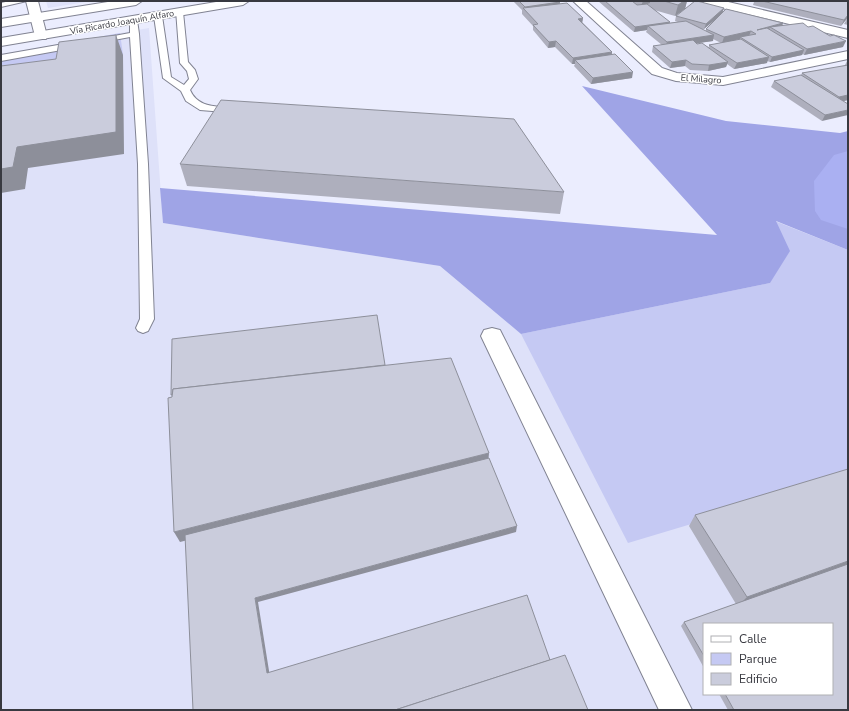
<svg xmlns="http://www.w3.org/2000/svg" width="849" height="711" viewBox="0 0 849 711" font-family="'Nunito Sans',sans-serif">
  <style>
    .built { fill: #dee1f9; fill-rule: evenodd }
    .green { fill: #c5c9f3 }
    .forest { fill: #9fa4e6 }
    .lines { fill: none; stroke-linecap: round; stroke-linejoin: round }
    .river { fill: #aab0f2; fill-rule: evenodd }
    .service-casing { stroke: #818392; stroke-width: 2 }
    .minor-casing { stroke: #818392; stroke-width: 2 }
    .tertiary-casing { stroke: #818392; stroke-width: 2 }
    .primary-casing { stroke: #818392; stroke-width: 2 }
    .service { fill: #fff; fill-rule: evenodd }
    .minor { fill: #fff; fill-rule: evenodd }
    .tertiary { fill: #fff; fill-rule: evenodd }
    .primary { fill: #fff; fill-rule: evenodd }
    .wall { fill: #aeafbd; fill-rule: evenodd }
    .shaded-wall { fill: #8d8f9a }
    .building { fill: #caccdc; stroke: #8d8f9a }
    .labels { text-anchor: middle; dominant-baseline: central; stroke-width: 3; stroke-linejoin: round; paint-order: stroke }
    .far-street-label { font-size: 9px; fill: #383940; stroke: #fff }
  </style>
  <rect width="100%" height="100%" fill="#ebedfe"/>
  <!-- built -->
  <g class="built">
    <path d="M 46,1 L 92,1 L 48,8 Z"/>
    <path d="M 149,28 L 163,223 L 440,266 L 521,334 L 770,283 L 848,710 L 1,710 L 1,54 ZM 704,624 L 832,624 L 832,694 L 704,694 Z"/>
  </g>
  <!-- green -->
  <g class="green">
    <path d="M 120,33 L 123,55 L 1,74 L 1,55 Z"/>
    <path d="M 775,221 L 848,250 L 848,477 L 628,543 L 521,334 L 770,283 Z"/>
  </g>
  <!-- forest -->
  <path class="forest" d="M 582,86 L 726,121 L 840,133 L 848,131 L 848,250 L 776,221 L 790,251 L 770,283 L 521,334 L 440,266 L 163,223 L 160,188 L 717,235 Z"/>
  <g class="lines">
    <!-- river -->
    <path class="river" d="M 848,151 L 848,229 L 821,220 L 815,211 L 814,181 L 834,155 Z"/>
    <defs>
      <g id="service">
        <path d="M 10,1 L 27,1 L 1,7 L 1,3 Z"/>
        <path d="M 176,10 L 183,12 L 188,62 L 195,70 L 198,79 L 190,90 C 199,110 219,105 237,109 L 239,111 L 237,113 L 200,110 L 186,101 L 181,91 L 163,78 L 154,16 L 158,14 L 162,16 L 171,77 L 184,85 L 189,79 L 187,71 L 180,63 Z"/>
        <path d="M 130,18 L 137,20 L 139,34 L 148,164 L 154,319 L 148,331 L 143,333 L 138,331 L 136,328 L 140,319 L 138,164 L 130,37 L 98,43 L 94,41 L 98,39 L 130,33 Z"/>
        <path d="M 75,42 L 78,43 L 78,47 L 1,61 L 1,55 Z"/>
      </g>
      <g id="minor">
        <path d="M 573,1 L 586,1 L 662,68 L 677,73 L 723,77 L 848,51 L 848,59 L 723,85 L 676,81 L 652,74 Z"/>
        <path d="M 703,1 L 724,1 L 848,30 L 848,38 L 705,4 Z"/>
        <path d="M 492,328 L 500,330 L 503,336 L 692,710 L 659,710 L 481,336 L 484,330 Z"/>
      </g>
      <path id="tertiary" d="M 26,1 L 38,1 L 47,36 L 46,39 L 36,39 L 35,36 Z"/>
      <g id="primary">
        <path d="M 114,1 L 142,1 L 136,5 L 1,27 L 1,19 Z"/>
        <path d="M 222,1 L 249,1 L 243,5 L 1,46 L 1,38 Z"/>
      </g>
    </defs>
    <!-- service casing -->
    <use href="#service" class="service-casing"/>
    <!-- minor casing -->
    <use href="#minor" class="minor-casing"/>
    <!-- tertiary casing -->
    <use href="#tertiary" class="tertiary-casing"/>
    <!-- primary casing -->
    <use href="#primary" class="primary-casing"/>
    <!-- service -->
    <use href="#service" class="service"/>
    <!-- minor -->
    <use href="#minor" class="minor"/>
    <!-- tertiary -->
    <use href="#tertiary" class="tertiary"/>
    <!-- primary -->
    <use href="#primary" class="primary"/>
  </g>
  <!-- wall -->
  <g class="wall">
    <path d="M 513,1 L 559,1 L 560,2 L 560,4 L 583,18 L 582,22 L 612,52 L 612,55 L 632,78 L 591,84 L 574,66 L 575,64 L 572,64 L 555,47 L 548,48 L 533,30 L 533,26 L 522,14 L 522,10 Z"/>
    <path d="M 598,1 L 687,1 L 685,9 L 675,16 L 654,10 L 669,23 L 678,22 L 675,21 L 676,16 L 724,8 L 722,13 L 783,23 L 782,26 L 843,47 L 804,55 L 803,54 L 802,55 L 770,62 L 767,61 L 767,63 L 734,69 L 727,64 L 726,67 L 708,71 L 690,70 L 685,66 L 670,68 L 652,52 L 653,46 L 662,45 L 646,32 L 647,30 L 634,32 ZM 721,14 L 706,29 L 706,31 L 701,29 L 704,29 ZM 713,39 L 721,43 L 709,45 L 709,47 L 696,43 L 713,41 Z"/>
    <path d="M 750,1 L 848,1 L 848,25 L 844,24 L 847,19 L 841,26 L 753,5 L 754,2 Z"/>
    <path d="M 848,59 L 848,100 L 843,101 L 822,121 L 771,87 L 774,81 L 801,75 L 802,73 L 846,66 L 845,65 Z"/>
    <path d="M 180,164 L 564,192 L 560,214 L 187,186 Z"/>
    <path d="M 695,515 L 848,710 L 728,710 L 719,694 L 832,694 L 704,624 L 704,668 L 681,626 L 684,622 L 736,604 L 689,526 Z"/>
  </g>
  <!-- shaded-wall -->
  <g class="shaded-wall">
    <path d="M 643,1 L 650,1 L 650,3 L 641,6 Z"/>
    <path d="M 684,1 L 687,1 L 685,9 L 675,16 L 678,5 Z"/>
    <path d="M 560,2 L 560,8 L 524,10 L 525,7 Z"/>
    <path d="M 724,8 L 722,14 L 704,29 L 706,24 Z"/>
    <path d="M 848,15 L 848,17 L 841,26 L 844,20 Z"/>
    <path d="M 583,18 L 582,24 L 578,19 Z"/>
    <path d="M 670,22 L 668,28 L 648,26 L 647,30 L 634,32 L 635,27 Z"/>
    <path d="M 783,23 L 781,29 L 770,27 L 768,32 L 757,30 Z"/>
    <path d="M 751,31 L 749,36 L 740,37 L 740,39 L 722,43 L 724,37 Z"/>
    <path d="M 116,35 L 123,55 L 124,154 L 28,168 L 25,189 L 1,193 L 1,169 L 17,147 Z"/>
    <path d="M 714,35 L 713,41 L 665,48 L 667,42 Z"/>
    <path d="M 556,41 L 555,47 L 548,48 L 549,42 Z"/>
    <path d="M 846,41 L 843,47 L 804,55 L 807,49 Z"/>
    <path d="M 804,50 L 802,55 L 770,62 L 772,57 Z"/>
    <path d="M 612,52 L 611,58 L 575,60 L 575,64 L 572,64 L 573,58 Z"/>
    <path d="M 769,57 L 767,63 L 734,69 L 737,63 Z"/>
    <path d="M 686,60 L 685,66 L 670,68 L 672,62 Z"/>
    <path d="M 728,62 L 726,67 L 708,71 L 709,65 Z"/>
    <path d="M 633,72 L 632,78 L 591,84 L 593,78 Z"/>
    <path d="M 848,95 L 848,100 L 836,103 L 839,97 Z"/>
    <path d="M 848,110 L 848,115 L 822,121 L 825,115 Z"/>
    <path d="M 489,453 L 488,464 L 180,542 L 174,532 Z"/>
    <path d="M 517,526 L 516,532 L 258,602 L 270,677 L 267,673 L 255,598 Z"/>
    <path d="M 848,561 L 848,567 L 738,606 L 747,597 Z"/>
  </g>
  <!-- building -->
  <g class="building">
    <path d="M 519,1 L 559,1 L 560,2 L 525,7 Z"/>
    <path d="M 605,1 L 632,1 L 637,5 L 647,4 L 670,22 L 635,27 Z"/>
    <path d="M 664,1 L 684,1 L 678,5 Z"/>
    <path d="M 695,1 L 697,1 L 724,8 L 706,24 L 676,16 Z"/>
    <path d="M 762,1 L 848,1 L 848,15 L 844,20 Z"/>
    <path d="M 567,3 L 583,18 L 578,19 L 612,52 L 573,58 L 556,41 L 549,42 L 533,25 L 538,24 L 523,8 Z"/>
    <path d="M 726,9 L 783,23 L 757,30 L 767,28 L 804,50 L 772,57 L 740,37 L 756,34 L 751,31 L 724,37 L 706,29 Z"/>
    <path d="M 686,21 L 714,35 L 667,42 L 648,26 Z"/>
    <path d="M 803,23 L 808,27 L 813,26 L 830,36 L 834,35 L 846,41 L 807,49 L 770,27 Z"/>
    <path d="M 116,35 L 116,132 L 17,147 L 13,167 L 1,169 L 1,66 L 56,59 L 59,42 Z"/>
    <path d="M 741,39 L 769,57 L 737,63 L 709,45 Z"/>
    <path d="M 693,40 L 697,44 L 702,43 L 728,62 L 709,65 L 692,64 L 686,60 L 672,62 L 653,46 Z"/>
    <path d="M 615,54 L 633,72 L 593,78 L 575,60 Z"/>
    <path d="M 848,65 L 848,95 L 839,97 L 802,73 Z"/>
    <path d="M 801,75 L 848,104 L 848,110 L 825,115 L 774,81 Z"/>
    <path d="M 221,100 L 514,119 L 564,192 L 180,164 Z"/>
    <path d="M 377,315 L 385,365 L 173,389 L 172,395 L 171,395 L 172,339 Z"/>
    <path d="M 451,358 L 489,453 L 174,532 L 168,398 L 172,397 L 173,389 Z"/>
    <path d="M 489,458 L 517,526 L 255,598 L 267,673 L 527,595 L 550,660 L 395,710 L 193,710 L 185,535 Z"/>
    <path d="M 848,469 L 848,561 L 747,597 L 695,515 Z"/>
    <path d="M 848,564 L 848,710 L 734,710 L 725,694 L 832,694 L 832,624 L 704,624 L 704,656 L 684,622 Z"/>
    <path d="M 565,655 L 588,710 L 395,710 Z"/>
  </g>
  <g class="labels">
    <!-- far-street labels -->
    <g class="far-street-label">
      <text transform="translate(122 22) rotate(-10)">Vía Ricardo Joaquín Alfaro</text>
      <text transform="translate(701 79) rotate(4)">El Milagro</text>
    </g>
  </g>
  <!-- border -->
  <rect width="849" height="711" fill="none" stroke="#383940" stroke-width="4"/>
  <!-- legend -->
  <rect x="703" y="623" width="130" height="72" fill="#ffffff" stroke="#afb0b3"/>
  <rect x="711" y="636" width="20" height="6" fill="#ffffff" stroke="#afb0b3"/>
  <text x="739" y="643" font-size="12" fill="#383940">Calle</text>
  <rect x="711" y="653" width="20" height="12" fill="#c5c9f3" stroke="#afb0b3"/>
  <text x="739" y="663" font-size="12" fill="#383940">Parque</text>
  <rect x="711" y="673" width="20" height="12" fill="#caccdc" stroke="#afb0b3"/>
  <text x="739" y="683" font-size="12" fill="#383940">Edificio</text>
</svg>
